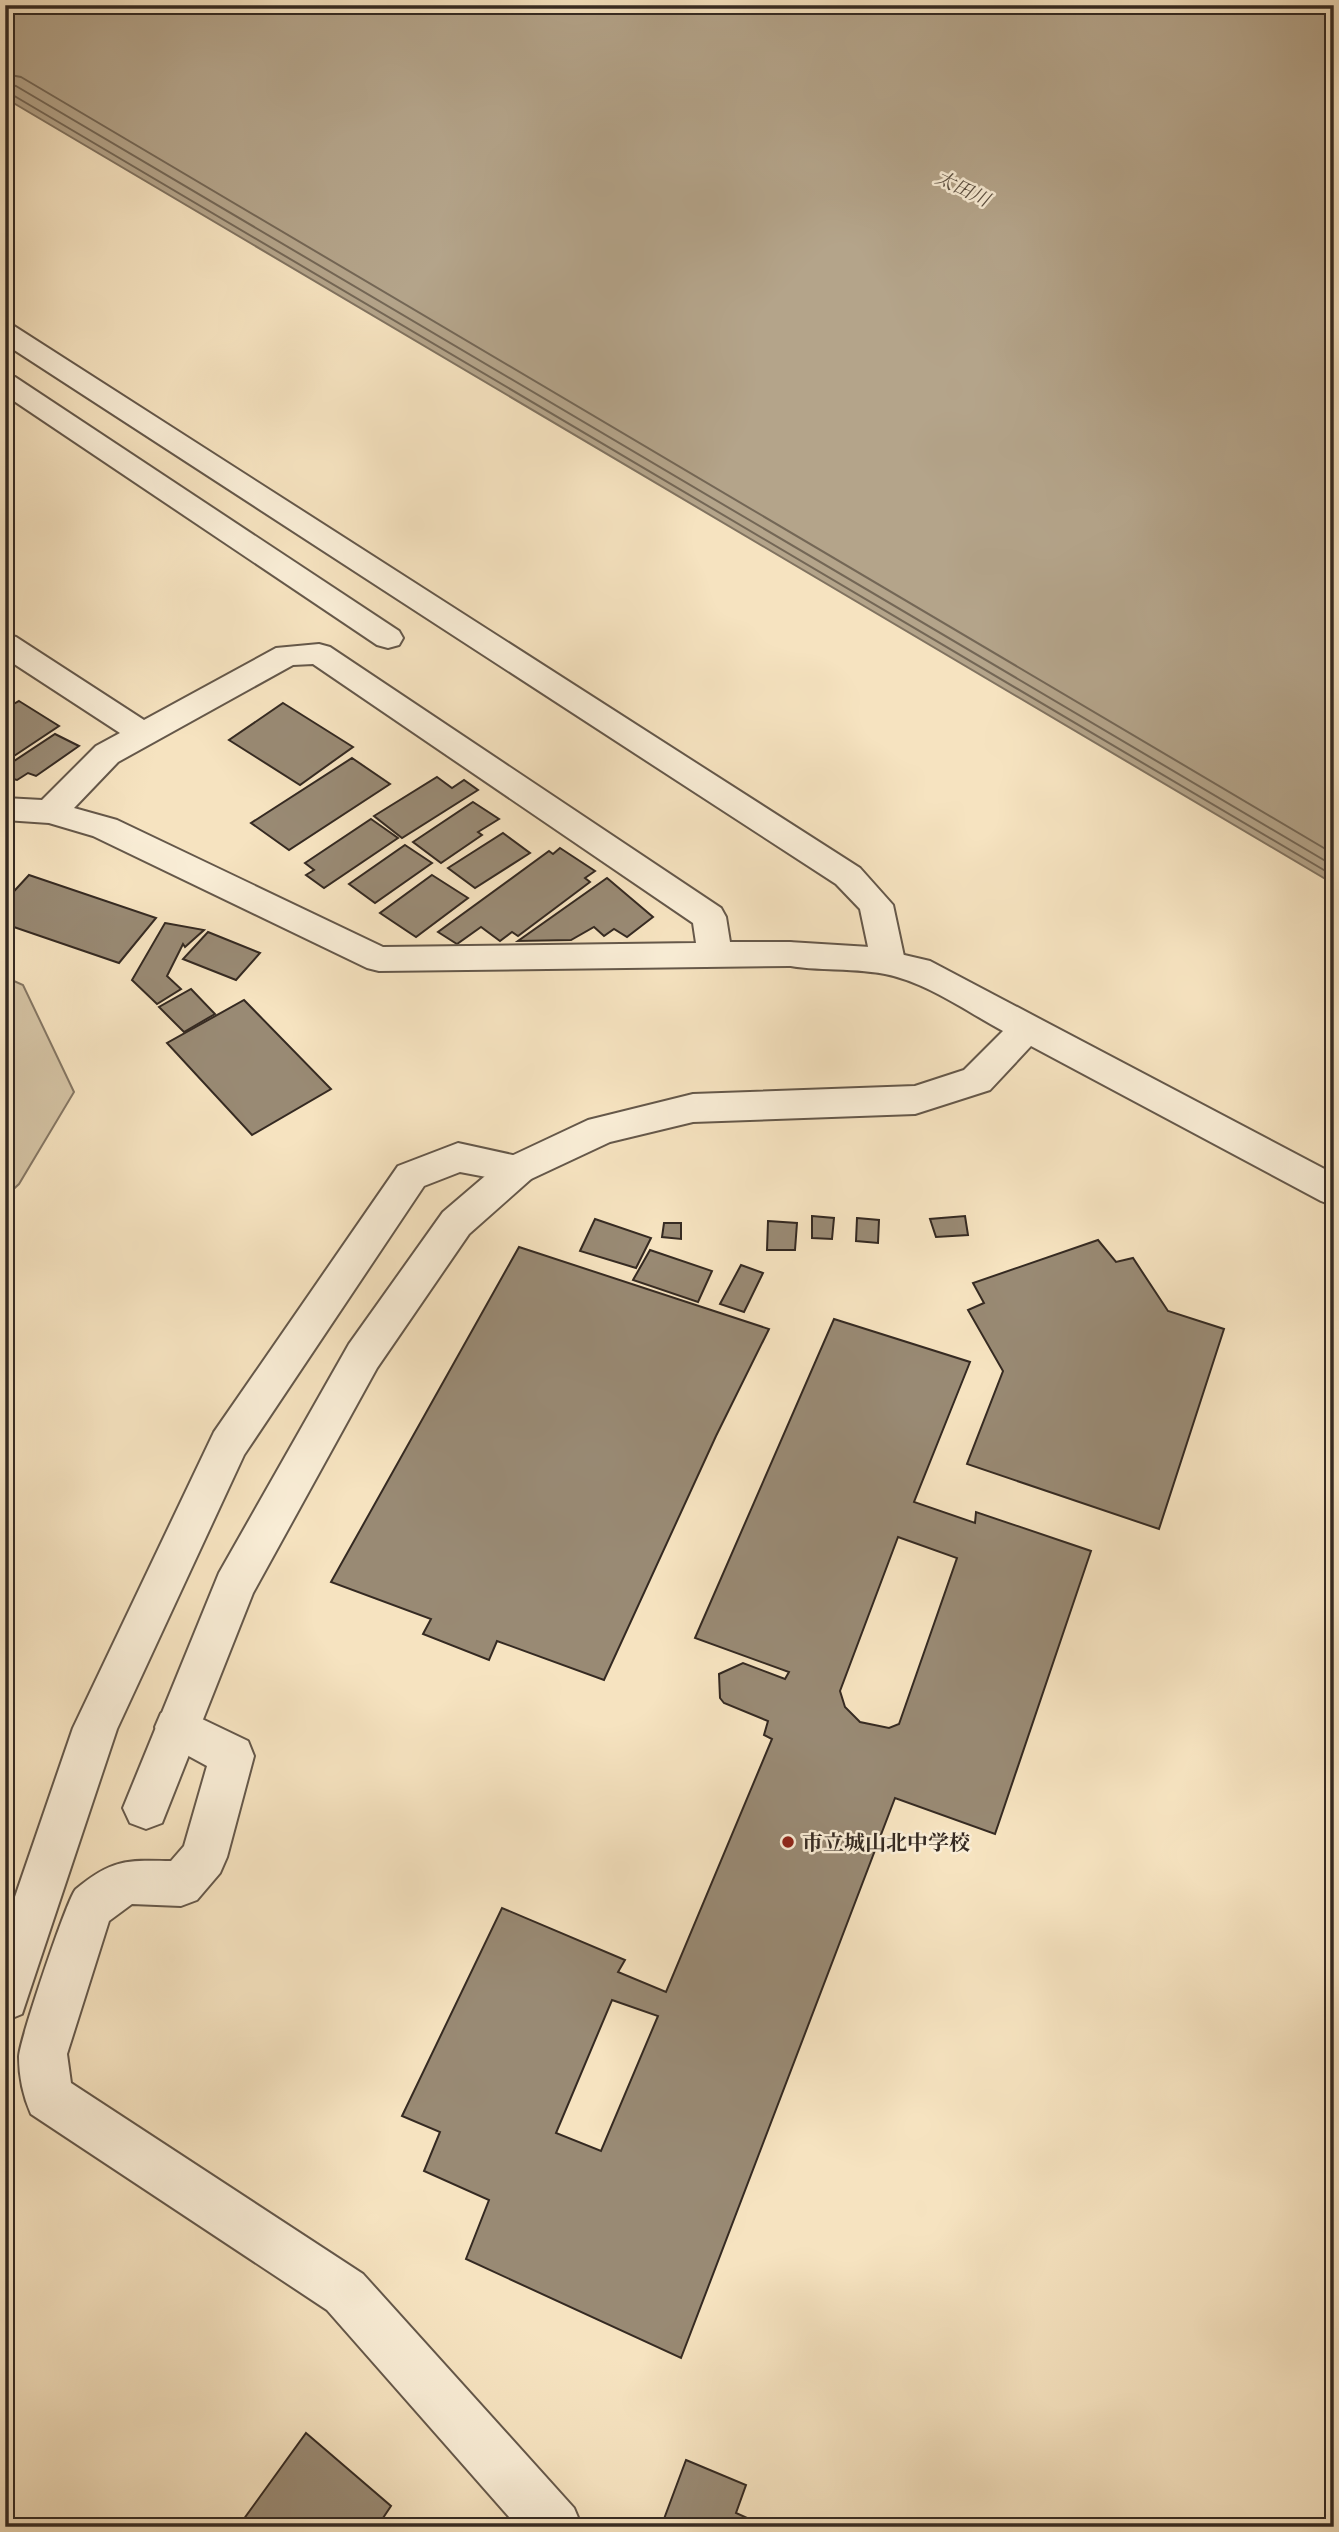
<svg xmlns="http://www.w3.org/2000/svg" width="1339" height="2532" viewBox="0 0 1339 2532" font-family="'Gentium Book Plus','Noto Serif JP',serif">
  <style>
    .green { fill: #d5c4a5; stroke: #857764; stroke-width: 2 }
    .water { fill: #b4a48a; stroke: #817360; stroke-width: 2 }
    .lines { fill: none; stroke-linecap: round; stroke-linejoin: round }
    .shore { stroke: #746756; stroke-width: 2 }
    .building { fill: #998a74; stroke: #352a22; stroke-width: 2; fill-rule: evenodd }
    .minor-casing { stroke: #65584a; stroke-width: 4 }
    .tertiary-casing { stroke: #65584a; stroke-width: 4 }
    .minor { fill: #f9edd6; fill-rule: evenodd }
    .tertiary { fill: #f9edd6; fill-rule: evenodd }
    .poi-dot { fill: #8f2418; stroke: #f9edd6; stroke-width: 2.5 }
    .labels { text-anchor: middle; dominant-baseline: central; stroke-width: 5; stroke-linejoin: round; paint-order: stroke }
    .far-water-label { font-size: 19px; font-style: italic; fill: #5b4f41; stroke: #f9edd6 }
    .poi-label { font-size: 21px; font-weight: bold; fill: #352a22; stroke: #f9edd6; text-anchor: start }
  </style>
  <rect width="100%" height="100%" fill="#f6e3c0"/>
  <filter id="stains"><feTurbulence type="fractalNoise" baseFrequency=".00286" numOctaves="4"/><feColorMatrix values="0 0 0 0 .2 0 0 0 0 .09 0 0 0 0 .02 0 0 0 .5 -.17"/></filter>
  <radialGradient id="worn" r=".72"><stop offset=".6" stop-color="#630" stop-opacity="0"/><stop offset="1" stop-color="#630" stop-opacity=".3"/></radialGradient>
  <!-- green -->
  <path class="green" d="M 5,977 L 23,985 L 74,1092 L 19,1184 L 5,1197 Z"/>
  <!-- water -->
  <path class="water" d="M 5,5 L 1303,5 L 1334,18 L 1334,884 L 5,98 Z"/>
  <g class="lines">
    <!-- shore -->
    <g class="shore">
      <path d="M 5,74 L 21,77 L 1334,854"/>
      <path d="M 5,84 L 16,86 L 1334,866"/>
      <path d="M 5,93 L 11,94 L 1334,876"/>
    </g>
  </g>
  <!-- building -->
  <g class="building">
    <path d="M 19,701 L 59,726 L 5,762 L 5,709 Z"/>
    <path d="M 283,703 L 353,747 L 300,785 L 229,740 Z"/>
    <path d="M 55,734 L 79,746 L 36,776 L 28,773 L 17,780 L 5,777 L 5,767 Z"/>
    <path d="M 352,758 L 390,784 L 289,850 L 251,823 Z"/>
    <path d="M 437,777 L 452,788 L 464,780 L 478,790 L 402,838 L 374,816 Z"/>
    <path d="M 473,802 L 499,819 L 478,832 L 482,835 L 441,863 L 413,842 Z"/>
    <path d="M 371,819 L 398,838 L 324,888 L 306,875 L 314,870 L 305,863 Z"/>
    <path d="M 503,833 L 530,853 L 475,888 L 448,868 Z"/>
    <path d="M 405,845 L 432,863 L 375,903 L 349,884 Z"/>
    <path d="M 560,848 L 595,871 L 585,878 L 590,882 L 518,936 L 512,932 L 500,941 L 481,927 L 457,944 L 438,932 L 549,851 L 553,854 Z"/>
    <path d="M 29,875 L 156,918 L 119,963 L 5,924 L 5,901 Z"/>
    <path d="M 432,875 L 468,898 L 416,937 L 380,913 Z"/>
    <path d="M 607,878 L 653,917 L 627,937 L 614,929 L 604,936 L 594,927 L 571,940 L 518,941 Z"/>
    <path d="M 165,923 L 204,930 L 185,947 L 183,944 L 167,976 L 181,989 L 157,1004 L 132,980 Z"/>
    <path d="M 208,932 L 260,953 L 236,980 L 183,959 Z"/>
    <path d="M 191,989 L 215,1014 L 184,1032 L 159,1007 Z"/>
    <path d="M 244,1000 L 331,1089 L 252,1135 L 167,1043 Z"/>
    <path d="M 812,1216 L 834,1218 L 832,1239 L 812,1238 Z"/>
    <path d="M 965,1216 L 968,1235 L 936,1237 L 930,1219 Z"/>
    <path d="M 857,1218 L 879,1220 L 878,1243 L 856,1241 Z"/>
    <path d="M 595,1219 L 651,1238 L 636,1268 L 580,1251 Z"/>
    <path d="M 768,1221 L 797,1223 L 795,1250 L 767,1250 Z"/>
    <path d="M 664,1223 L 681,1223 L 681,1239 L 662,1237 Z"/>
    <path d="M 1098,1240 L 1116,1262 L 1133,1258 L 1168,1311 L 1224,1329 L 1159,1529 L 967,1464 L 1003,1371 L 968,1310 L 984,1303 L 973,1283 Z"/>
    <path d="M 519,1247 L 769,1329 L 716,1436 L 604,1680 L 497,1641 L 489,1660 L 423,1634 L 431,1619 L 331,1582 Z"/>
    <path d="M 650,1250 L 712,1271 L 698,1302 L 633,1280 Z"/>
    <path d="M 741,1265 L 763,1273 L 744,1312 L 720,1304 Z"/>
    <path d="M 834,1319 L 970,1362 L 914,1502 L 975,1523 L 976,1512 L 1091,1551 L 995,1834 L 895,1798 L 681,2358 L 466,2259 L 489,2200 L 424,2171 L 440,2132 L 402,2116 L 502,1908 L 625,1960 L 618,1972 L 666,1992 L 772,1739 L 764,1735 L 768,1721 L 724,1703 L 720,1698 L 719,1674 L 743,1663 L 785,1679 L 789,1672 L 695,1638 ZM 898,1537 L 957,1558 L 899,1724 L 889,1728 L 860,1722 L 845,1707 L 840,1691 ZM 612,2000 L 658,2016 L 601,2151 L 556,2133 Z"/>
    <path d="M 306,2433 L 391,2506 L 377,2527 L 238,2527 Z"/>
    <path d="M 686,2460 L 746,2485 L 736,2513 L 767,2527 L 661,2527 Z"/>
  </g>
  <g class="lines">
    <defs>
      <g id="minor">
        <path d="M 5,324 L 14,326 L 860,868 L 893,905 L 905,961 L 900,970 L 888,973 L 876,970 L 871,961 L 860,909 L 836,884 L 5,344 Z"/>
        <path d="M 5,375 L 15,377 L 399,631 L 403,638 L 399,645 L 388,648 L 377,645 L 5,395 Z"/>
        <path d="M 5,634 L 16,637 L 144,720 L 276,648 L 319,644 L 330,647 L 721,908 L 726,917 L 730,942 L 789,942 L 801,945 L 806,954 L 801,963 L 789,966 L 379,971 L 367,968 L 93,836 L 49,823 L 5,820 L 5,798 L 42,800 L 96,746 L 120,733 L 5,658 ZM 313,664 L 693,923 L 696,943 L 383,947 L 117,820 L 74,808 L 118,762 L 293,665 Z"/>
        <path d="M 458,1143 L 531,1159 L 537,1169 L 531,1179 L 518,1183 L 460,1172 L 424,1186 L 244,1455 L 117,1729 L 22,2014 L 5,2021 L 5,1926 L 73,1728 L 214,1432 L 398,1166 Z"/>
        <path d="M 177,1707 L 248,1741 L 254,1756 L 227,1857 L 220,1873 L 197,1900 L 181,1906 L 132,1904 L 109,1921 L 67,2054 L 71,2083 L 363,2274 L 574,2508 L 582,2527 L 518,2527 L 327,2310 L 31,2114 C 23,2096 19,2076 19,2057 C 19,2042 68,1896 76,1889 C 112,1859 127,1860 171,1861 L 184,1846 L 207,1766 L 161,1741 L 155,1727 L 161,1713 Z"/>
      </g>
      <path id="tertiary" d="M 789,942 L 870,947 L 930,961 L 1334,1174 L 1334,1206 L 1321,1201 L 1031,1046 L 990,1090 L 915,1114 L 693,1122 L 610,1142 L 531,1179 L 469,1234 L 377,1368 L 253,1593 L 162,1823 L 146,1829 L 130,1823 L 123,1808 L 219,1573 L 349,1344 L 443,1212 L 505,1159 L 588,1120 L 693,1094 L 915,1086 L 964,1070 L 1003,1031 C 966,1011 926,982 885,974 C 850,967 808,972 777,963 L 772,954 L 777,945 Z"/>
    </defs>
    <!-- minor casing -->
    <use href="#minor" class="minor-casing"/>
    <!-- tertiary casing -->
    <use href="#tertiary" class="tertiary-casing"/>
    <!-- minor -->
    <use href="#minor" class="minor"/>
    <!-- tertiary -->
    <use href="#tertiary" class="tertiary"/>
  </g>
  <!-- markers -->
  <circle class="poi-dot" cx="788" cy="1842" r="7"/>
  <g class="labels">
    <!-- far-water labels -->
    <g class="far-water-label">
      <text transform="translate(963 188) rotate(26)">太田川</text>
    </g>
    <!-- poi labels -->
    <g class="poi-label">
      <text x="802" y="1842">市立城山北中学校</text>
    </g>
  </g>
  <!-- margin -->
  <rect width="1339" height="2532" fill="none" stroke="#f6e3c0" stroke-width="28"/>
  <rect x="7" y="7" width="1325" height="2518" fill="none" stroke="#352a22" stroke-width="3.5"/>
  <rect x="14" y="14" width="1311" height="2504" fill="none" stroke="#352a22" stroke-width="2"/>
  <rect width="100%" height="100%" filter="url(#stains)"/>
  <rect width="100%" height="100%" fill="url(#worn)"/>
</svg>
